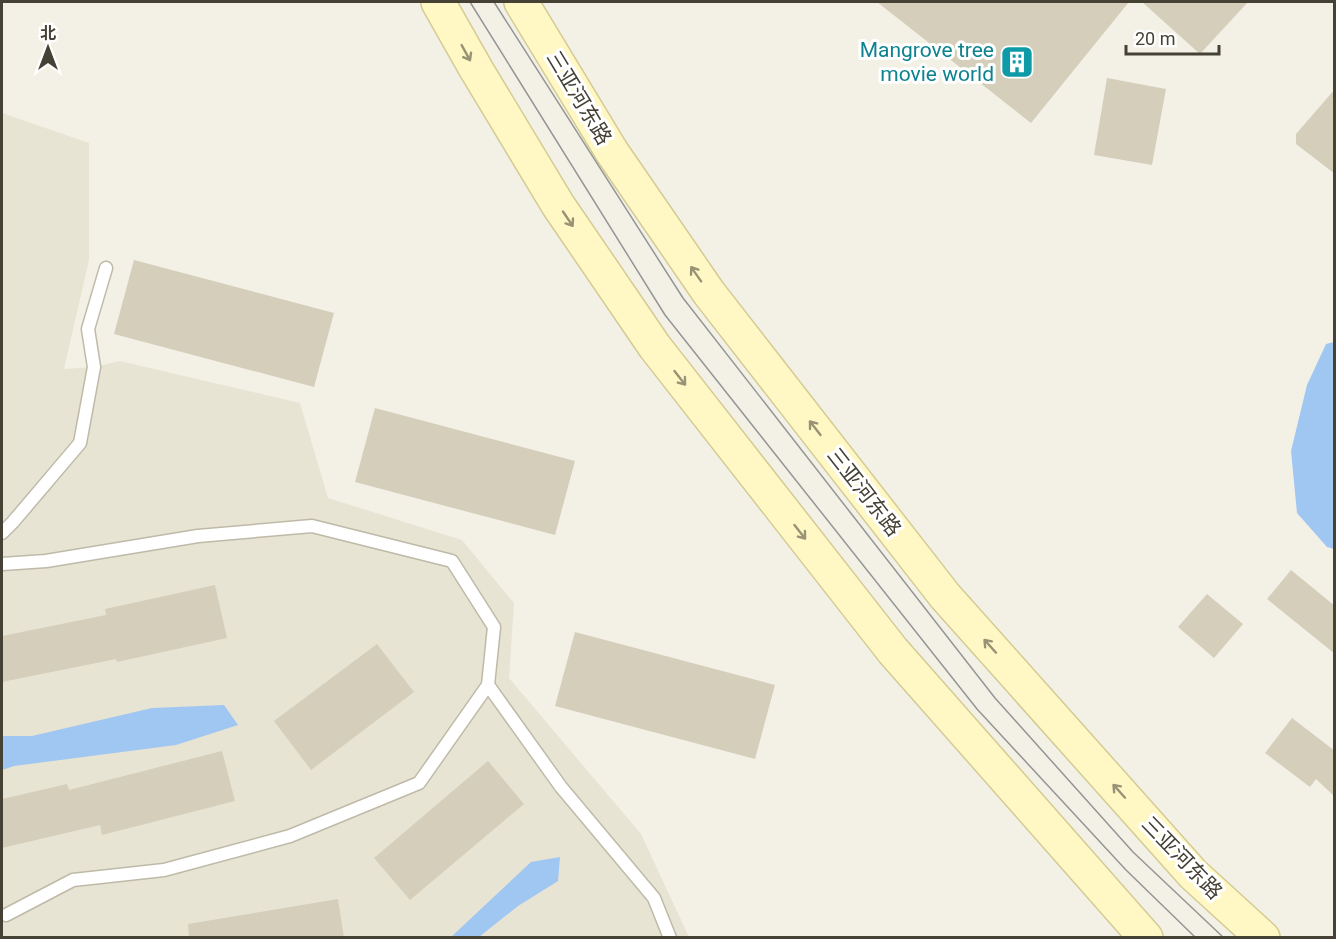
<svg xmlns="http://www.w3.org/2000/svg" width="1336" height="939" viewBox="0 0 1336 939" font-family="Roboto,'Noto Sans SC',sans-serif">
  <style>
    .residential { fill: #e7e4d4 }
    .water { fill: #a0c6f2 }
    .building { fill: #d5cebb }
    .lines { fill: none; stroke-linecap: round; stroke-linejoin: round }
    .lane-casing { stroke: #bfbaa8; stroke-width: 15 }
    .secondary-casing { stroke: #d4cb94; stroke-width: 36 }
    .lane { stroke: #fff; stroke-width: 12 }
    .secondary { stroke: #fff8c4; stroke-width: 33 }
    .tram { stroke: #959595; stroke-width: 1.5 }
    .oneway { stroke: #999375 }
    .labels { text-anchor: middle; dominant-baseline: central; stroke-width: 6; stroke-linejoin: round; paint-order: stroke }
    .culture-label { font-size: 21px; fill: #0d838f; stroke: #fff; text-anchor: end }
    .street-label { font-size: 21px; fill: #464135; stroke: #fff }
  </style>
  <rect width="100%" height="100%" fill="#f3f1e6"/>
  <!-- residential -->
  <path class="residential" d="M 2,113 L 89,143 L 89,260 L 64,369 L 94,367 L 120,361 L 300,403 L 328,498 L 462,540 L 514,603 L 509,678 L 641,834 L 689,937 L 2,938 Z"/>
  <!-- water -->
  <g class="water">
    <path d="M 1334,342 L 1334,549 L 1327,547 L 1297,513 L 1291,451 L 1307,385 L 1326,344 Z"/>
    <path d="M 224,705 L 238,725 L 176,745 L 14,766 L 2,770 L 2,736 L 32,736 L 152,708 Z"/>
    <path d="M 560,857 L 558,881 L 518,906 L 479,937 L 451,937 L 531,862 Z"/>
  </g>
  <!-- building -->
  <g class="building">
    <path d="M 877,2 L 1129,2 L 1031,123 Z"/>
    <path d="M 1142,2 L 1248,2 L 1200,54 Z"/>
    <path d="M 1107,78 L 1166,89 L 1152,165 L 1094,155 Z"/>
    <path d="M 1335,89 L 1335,174 L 1296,144 L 1296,134 Z"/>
    <path d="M 134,260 L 334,313 L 314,387 L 114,334 Z"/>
    <path d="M 375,408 L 575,461 L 555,535 L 355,482 Z"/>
    <path d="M 1291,570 L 1335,606 L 1335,654 L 1267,599 Z"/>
    <path d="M 215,585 L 227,638 L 117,662 L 116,659 L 2,682 L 2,636 L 106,615 L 105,609 Z"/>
    <path d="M 1207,594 L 1243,624 L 1214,658 L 1178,627 Z"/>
    <path d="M 575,632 L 775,685 L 755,759 L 555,706 Z"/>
    <path d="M 377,644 L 414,692 L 311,770 L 274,721 Z"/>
    <path d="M 1292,718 L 1335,751 L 1335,797 L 1316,779 L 1310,787 L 1265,753 Z"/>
    <path d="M 222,751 L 235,801 L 102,835 L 100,825 L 2,848 L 2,799 L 67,784 L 69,790 Z"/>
    <path d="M 488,761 L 524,804 L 410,900 L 374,858 Z"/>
    <path d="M 338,899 L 344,938 L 189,938 L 188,924 Z"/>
  </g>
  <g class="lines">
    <defs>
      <g id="lane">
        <path d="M 2,533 L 13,522 L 80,443 L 94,367 L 88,329 L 106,268"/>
        <path d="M 2,564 L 46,561 L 198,536 L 312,526 L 452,561 L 494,627 L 488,685 L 419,783 L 290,836 L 164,870 L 73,880 L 6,915"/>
        <path d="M 488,685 L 561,787 L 654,898 L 670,938"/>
      </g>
      <g id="secondary">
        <path d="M 438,2 L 476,69 L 558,205 L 655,347 L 893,651 L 1146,938"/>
        <path d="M 521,2 L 612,152 L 709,293 L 945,596 L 1193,874 L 1263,938"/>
      </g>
    </defs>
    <!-- lane casing -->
    <use href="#lane" class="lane-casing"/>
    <!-- secondary casing -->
    <use href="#secondary" class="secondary-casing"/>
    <!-- lane -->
    <use href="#lane" class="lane"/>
    <!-- secondary -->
    <use href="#secondary" class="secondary"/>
    <!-- tram -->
    <g class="tram">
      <path d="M 470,2 L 665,315 L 977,709 L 1126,870 L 1196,938"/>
      <path d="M 494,2 L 683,298 L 995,698 L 1133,852 L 1224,938"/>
    </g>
  </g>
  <!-- one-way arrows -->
  <defs><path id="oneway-shaft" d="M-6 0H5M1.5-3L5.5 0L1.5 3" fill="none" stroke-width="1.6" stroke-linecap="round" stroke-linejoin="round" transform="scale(1.5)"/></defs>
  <g class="oneway">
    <use href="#oneway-shaft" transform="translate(466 53) rotate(61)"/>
    <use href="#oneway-shaft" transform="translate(568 219) rotate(56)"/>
    <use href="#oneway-shaft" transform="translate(696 274) rotate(-125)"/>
    <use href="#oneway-shaft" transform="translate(680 378) rotate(52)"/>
    <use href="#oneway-shaft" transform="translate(815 428) rotate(-128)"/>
    <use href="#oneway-shaft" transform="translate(800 532) rotate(52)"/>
    <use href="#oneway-shaft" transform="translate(990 646) rotate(-132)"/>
    <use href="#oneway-shaft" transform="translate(1119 791) rotate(-132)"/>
  </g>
  <!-- icons -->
  <defs>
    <symbol id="building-square" viewBox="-11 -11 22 22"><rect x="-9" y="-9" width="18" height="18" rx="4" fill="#0f9aa8" stroke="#fff"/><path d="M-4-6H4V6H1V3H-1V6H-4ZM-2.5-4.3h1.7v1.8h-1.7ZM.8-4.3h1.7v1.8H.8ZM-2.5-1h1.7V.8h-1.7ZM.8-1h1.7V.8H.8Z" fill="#fff"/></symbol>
  </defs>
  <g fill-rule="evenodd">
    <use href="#building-square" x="998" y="43" width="38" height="38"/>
  </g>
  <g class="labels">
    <!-- culture labels -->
    <g class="culture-label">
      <text x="994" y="50">Mangrove tree<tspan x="994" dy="24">movie world</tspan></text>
    </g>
    <!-- street labels -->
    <g class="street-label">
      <text transform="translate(579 98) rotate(59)">三亚河东路</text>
      <text transform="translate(864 492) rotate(52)">三亚河东路</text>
      <text transform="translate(1182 858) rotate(46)">三亚河东路</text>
    </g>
  </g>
  <!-- border -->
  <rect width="1336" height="939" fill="none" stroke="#464135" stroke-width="6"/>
  <!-- north arrow -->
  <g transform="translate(48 48)" stroke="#ffffff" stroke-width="4.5" paint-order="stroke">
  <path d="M0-4.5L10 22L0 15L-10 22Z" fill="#464135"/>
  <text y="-9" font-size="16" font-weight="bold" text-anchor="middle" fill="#464135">北</text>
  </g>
  <!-- scale -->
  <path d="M1126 45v9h93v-9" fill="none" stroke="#464135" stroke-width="3"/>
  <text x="1135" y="45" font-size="18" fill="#464135" stroke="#ffffff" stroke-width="4.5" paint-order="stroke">20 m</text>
</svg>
